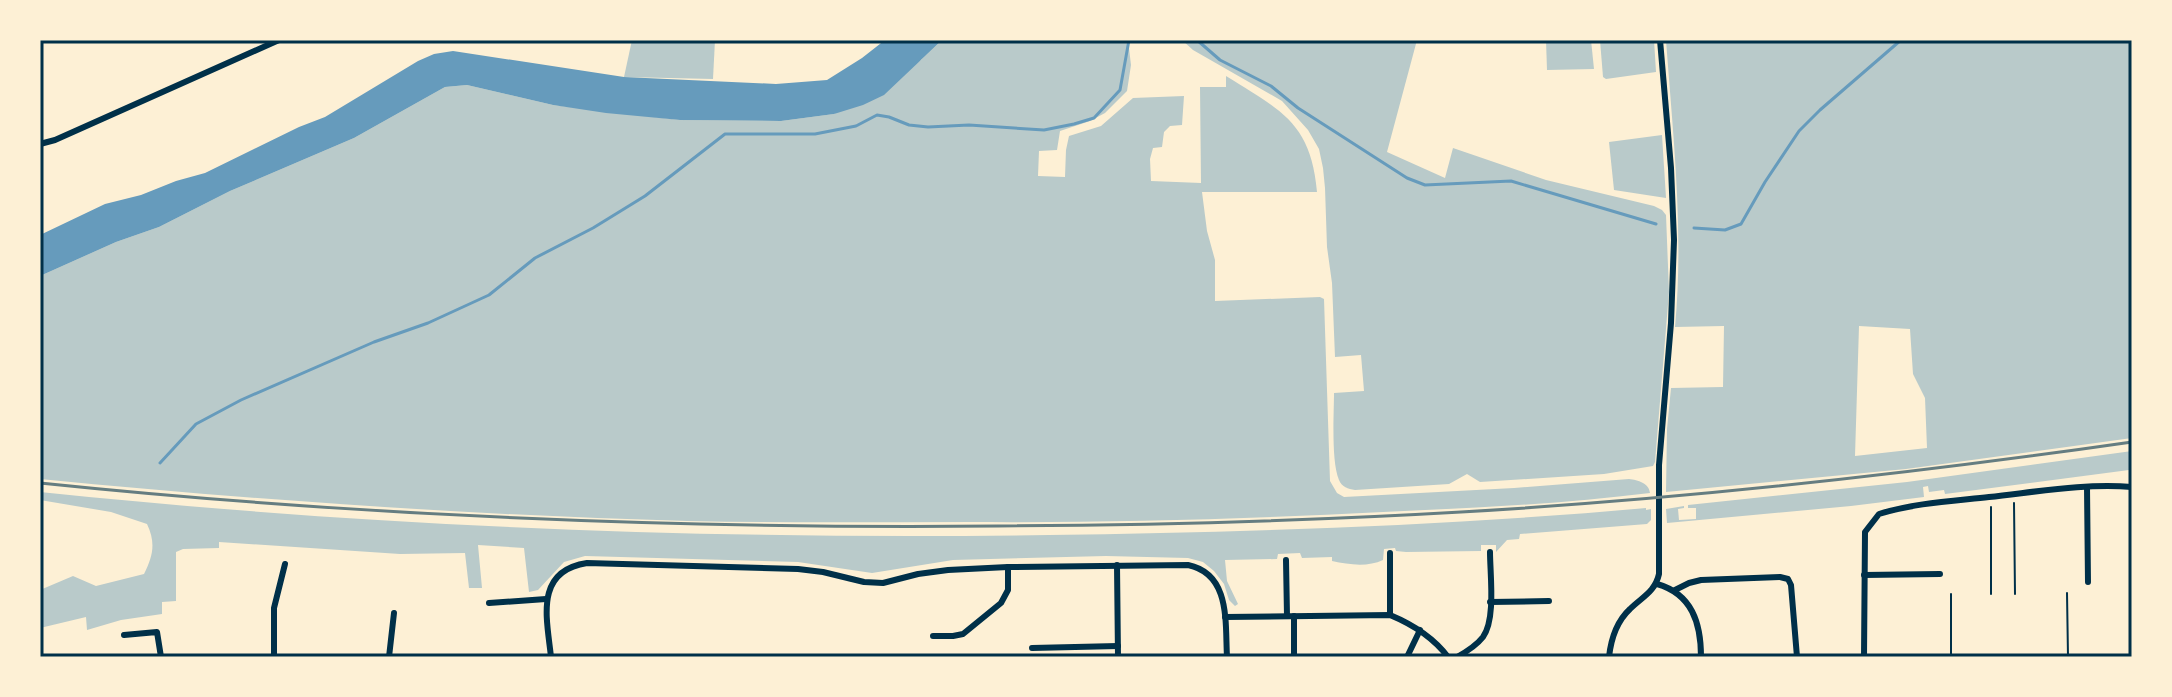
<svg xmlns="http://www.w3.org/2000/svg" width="2172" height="697" viewBox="0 0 2172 697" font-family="Signika,sans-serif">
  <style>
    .green { fill: #b9caca; fill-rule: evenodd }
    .water { fill: #669bbc }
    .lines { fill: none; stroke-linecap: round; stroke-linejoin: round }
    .stream { stroke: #669bbc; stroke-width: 3 }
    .path { stroke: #003049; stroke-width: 2 }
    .minor { stroke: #003049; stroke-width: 6 }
    .rail { stroke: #657d81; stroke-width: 3 }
    .neatline { fill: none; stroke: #003049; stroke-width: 3 }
  </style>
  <rect width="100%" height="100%" fill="#fdf0d5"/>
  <!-- green -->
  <g class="green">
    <path d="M 632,40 L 715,40 L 713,79 L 624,77 Z"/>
    <path d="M 942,40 L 1128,40 L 1131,65 L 1127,91 L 1105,113 L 1090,121 L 1060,131 L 1057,150 L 1039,151 L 1038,176 L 1065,177 L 1066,150 L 1069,136 L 1101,126 L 1133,98 L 1184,96 L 1182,125 L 1170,126 L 1164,132 L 1162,147 L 1153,148 L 1150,159 L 1151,181 L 1201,183 L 1200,87 L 1226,87 L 1226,76 C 1280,110 1311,122 1317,192 L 1202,192 L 1207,231 L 1215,260 L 1215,301 L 1320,297 L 1324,299 L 1330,481 L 1337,493 L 1344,497 L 1514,488 L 1629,479 C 1638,480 1649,483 1650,493 C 1562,504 1472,508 1383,512 C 1246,519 1108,523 970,522 C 876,522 781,523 687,521 C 470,515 255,500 40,479 L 40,276 L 116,242 L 159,227 L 230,191 L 354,138 L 445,87 L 467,85 L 553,105 L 680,120 L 781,121 L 834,114 L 921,60 Z"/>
    <path d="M 1182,40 L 1417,40 L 1387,152 L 1445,178 L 1453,148 L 1546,180 L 1654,206 L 1662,210 L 1666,215 L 1669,292 L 1655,462 L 1653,466 L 1604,474 L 1480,482 L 1467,474 L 1449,484 L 1355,490 C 1348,489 1342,487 1339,480 C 1331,461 1334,414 1334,393 L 1364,391 L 1361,355 L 1335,357 L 1332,283 L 1327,247 L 1325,188 L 1323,168 L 1319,149 L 1308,130 L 1282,101 L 1193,50 Z"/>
    <path d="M 1546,40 L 1591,40 L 1594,69 L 1547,70 Z"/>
    <path d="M 1600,40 L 1654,40 L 1656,72 L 1606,79 L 1603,77 Z"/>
    <path d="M 1666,40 L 2132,40 L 2132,438 L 1906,469 L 1666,492 L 1667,429 L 1671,388 L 1723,387 L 1724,326 L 1675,327 C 1684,231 1673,136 1666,40 ZM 1859,326 L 1910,329 L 1913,374 L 1925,398 L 1927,448 L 1855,456 Z"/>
    <path d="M 1662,135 L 1666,198 L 1614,190 L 1609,142 Z"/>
    <path d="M 2132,451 L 2132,469 L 2129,470 L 1945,494 L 1944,490 L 1929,492 L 1928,486 L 1923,487 L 1924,497 L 1851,506 L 1667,523 L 1666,509 L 1684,506 L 1684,508 L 1678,509 L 1679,520 L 1696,519 L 1696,508 L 1688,508 L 1688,505 L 1907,482 Z"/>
    <path d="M 40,492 C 375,527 712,540 1049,535 C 1248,532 1447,526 1646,508 L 1646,510 L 1651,509 L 1651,520 L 1647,524 L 1520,534 L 1519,539 L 1507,540 L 1496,552 L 1496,545 L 1481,545 L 1481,551 L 1406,552 L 1396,551 L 1395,548 L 1384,549 L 1383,560 C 1368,567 1350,565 1332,561 L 1332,557 L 1302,558 L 1300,553 L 1278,554 L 1277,559 L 1225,560 L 1227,581 L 1238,604 L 1235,606 L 1229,600 L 1224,584 L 1214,571 L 1203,562 L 1188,558 L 1106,556 L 953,560 L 872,573 L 798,562 L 585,556 L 564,562 L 538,590 L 529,592 L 524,548 L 478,545 L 482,588 L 469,588 L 465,553 L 400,554 L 219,542 L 219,548 L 183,549 L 176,552 L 176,601 L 162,602 L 162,614 L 121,620 L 87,630 L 86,617 L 40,628 L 40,590 L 73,576 L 96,586 L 144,574 C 153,556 156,543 147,524 L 111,512 L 40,500 Z"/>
  </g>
  <!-- water -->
  <path class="water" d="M 885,40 L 942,40 L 884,95 L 863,105 L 834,114 L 781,121 L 680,120 L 606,113 L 553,105 L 467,85 L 445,87 L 354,138 L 230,191 L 159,227 L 116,242 L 40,276 L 40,235 L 105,204 L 141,195 L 176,181 L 205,173 L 299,127 L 325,117 L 418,61 L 434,54 L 453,51 L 624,77 L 776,84 L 827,80 L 862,58 Z"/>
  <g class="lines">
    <!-- stream -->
    <g class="stream">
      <path d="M 1197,40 L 1220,60 L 1271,86 L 1298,108 L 1407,178 L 1425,185 L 1511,181 L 1656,224"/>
      <path d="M 1694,228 L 1725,230 L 1741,224 L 1765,182 L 1799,131 L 1820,110 L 1901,40"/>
      <path d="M 160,463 L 196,424 L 241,400 L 374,342 L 428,323 L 489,295 L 535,258 L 593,228 L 645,196 L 725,134 L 815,134 L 856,126 L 877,115 L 889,117 L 909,125 L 928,127 L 969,125 L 1044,130 L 1074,124 L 1094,118 L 1120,90 L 1129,40"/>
    </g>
    <!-- path -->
    <g class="path">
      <path d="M 2014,503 L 2015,594"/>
      <path d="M 1991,507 L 1991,594"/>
      <path d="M 2067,593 L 2068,657"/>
      <path d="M 1951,657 L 1951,594"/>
    </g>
    <!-- minor -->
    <g class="minor">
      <path d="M 40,144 L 55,140 L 279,40"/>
      <path d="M 2087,487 L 2088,582"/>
      <path d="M 1390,553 L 1390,615"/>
      <path d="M 1286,560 L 1287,616"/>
      <path d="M 1117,565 L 1118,657"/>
      <path d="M 1864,575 L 1940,574"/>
      <path d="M 1657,584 C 1692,594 1701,623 1701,657"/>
      <path d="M 1675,590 L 1689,583 L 1701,580 L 1780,577 L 1788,579 L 1791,585 L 1797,657"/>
      <path d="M 1490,602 L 1549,601"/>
      <path d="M 489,603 L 546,599"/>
      <path d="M 1294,616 L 1294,657"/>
      <path d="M 1225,617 L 1390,615 C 1414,625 1433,637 1448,657"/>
      <path d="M 124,635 L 157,632 L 161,657"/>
      <path d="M 933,636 L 953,636 L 963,634 L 1001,603 L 1008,590 L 1008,567"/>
      <path d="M 1032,648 L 1118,646"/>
      <path d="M 274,657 L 274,608 L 285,564"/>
      <path d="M 389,657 L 394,613"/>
      <path d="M 551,657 C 547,619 534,571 587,563 L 798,569 L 823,572 L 864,582 L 883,583 L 918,574 L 948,570 L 1008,567 L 1188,565 C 1231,574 1225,623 1227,657"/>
      <path d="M 1407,657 L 1420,630"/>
      <path d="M 1457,657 C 1466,652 1476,646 1483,637 C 1496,619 1490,574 1490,552"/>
      <path d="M 1609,657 C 1611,639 1616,622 1630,609 C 1642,597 1655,592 1659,574 L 1659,465 L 1671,323 L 1674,240 L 1671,168 L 1660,40"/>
      <path d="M 1864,657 L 1865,532 L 1879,514 C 1914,503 1953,501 1989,497 C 2036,492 2085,483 2132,487"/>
    </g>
    <!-- rail -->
    <path class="rail" d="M 40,483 C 358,516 678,529 998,526 C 1152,525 1307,521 1461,512 C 1686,499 1909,474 2132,442"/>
  </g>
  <!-- border -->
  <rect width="2172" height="697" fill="none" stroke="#fdf0d5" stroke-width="84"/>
  <rect x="42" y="42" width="2088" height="613" class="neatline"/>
</svg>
